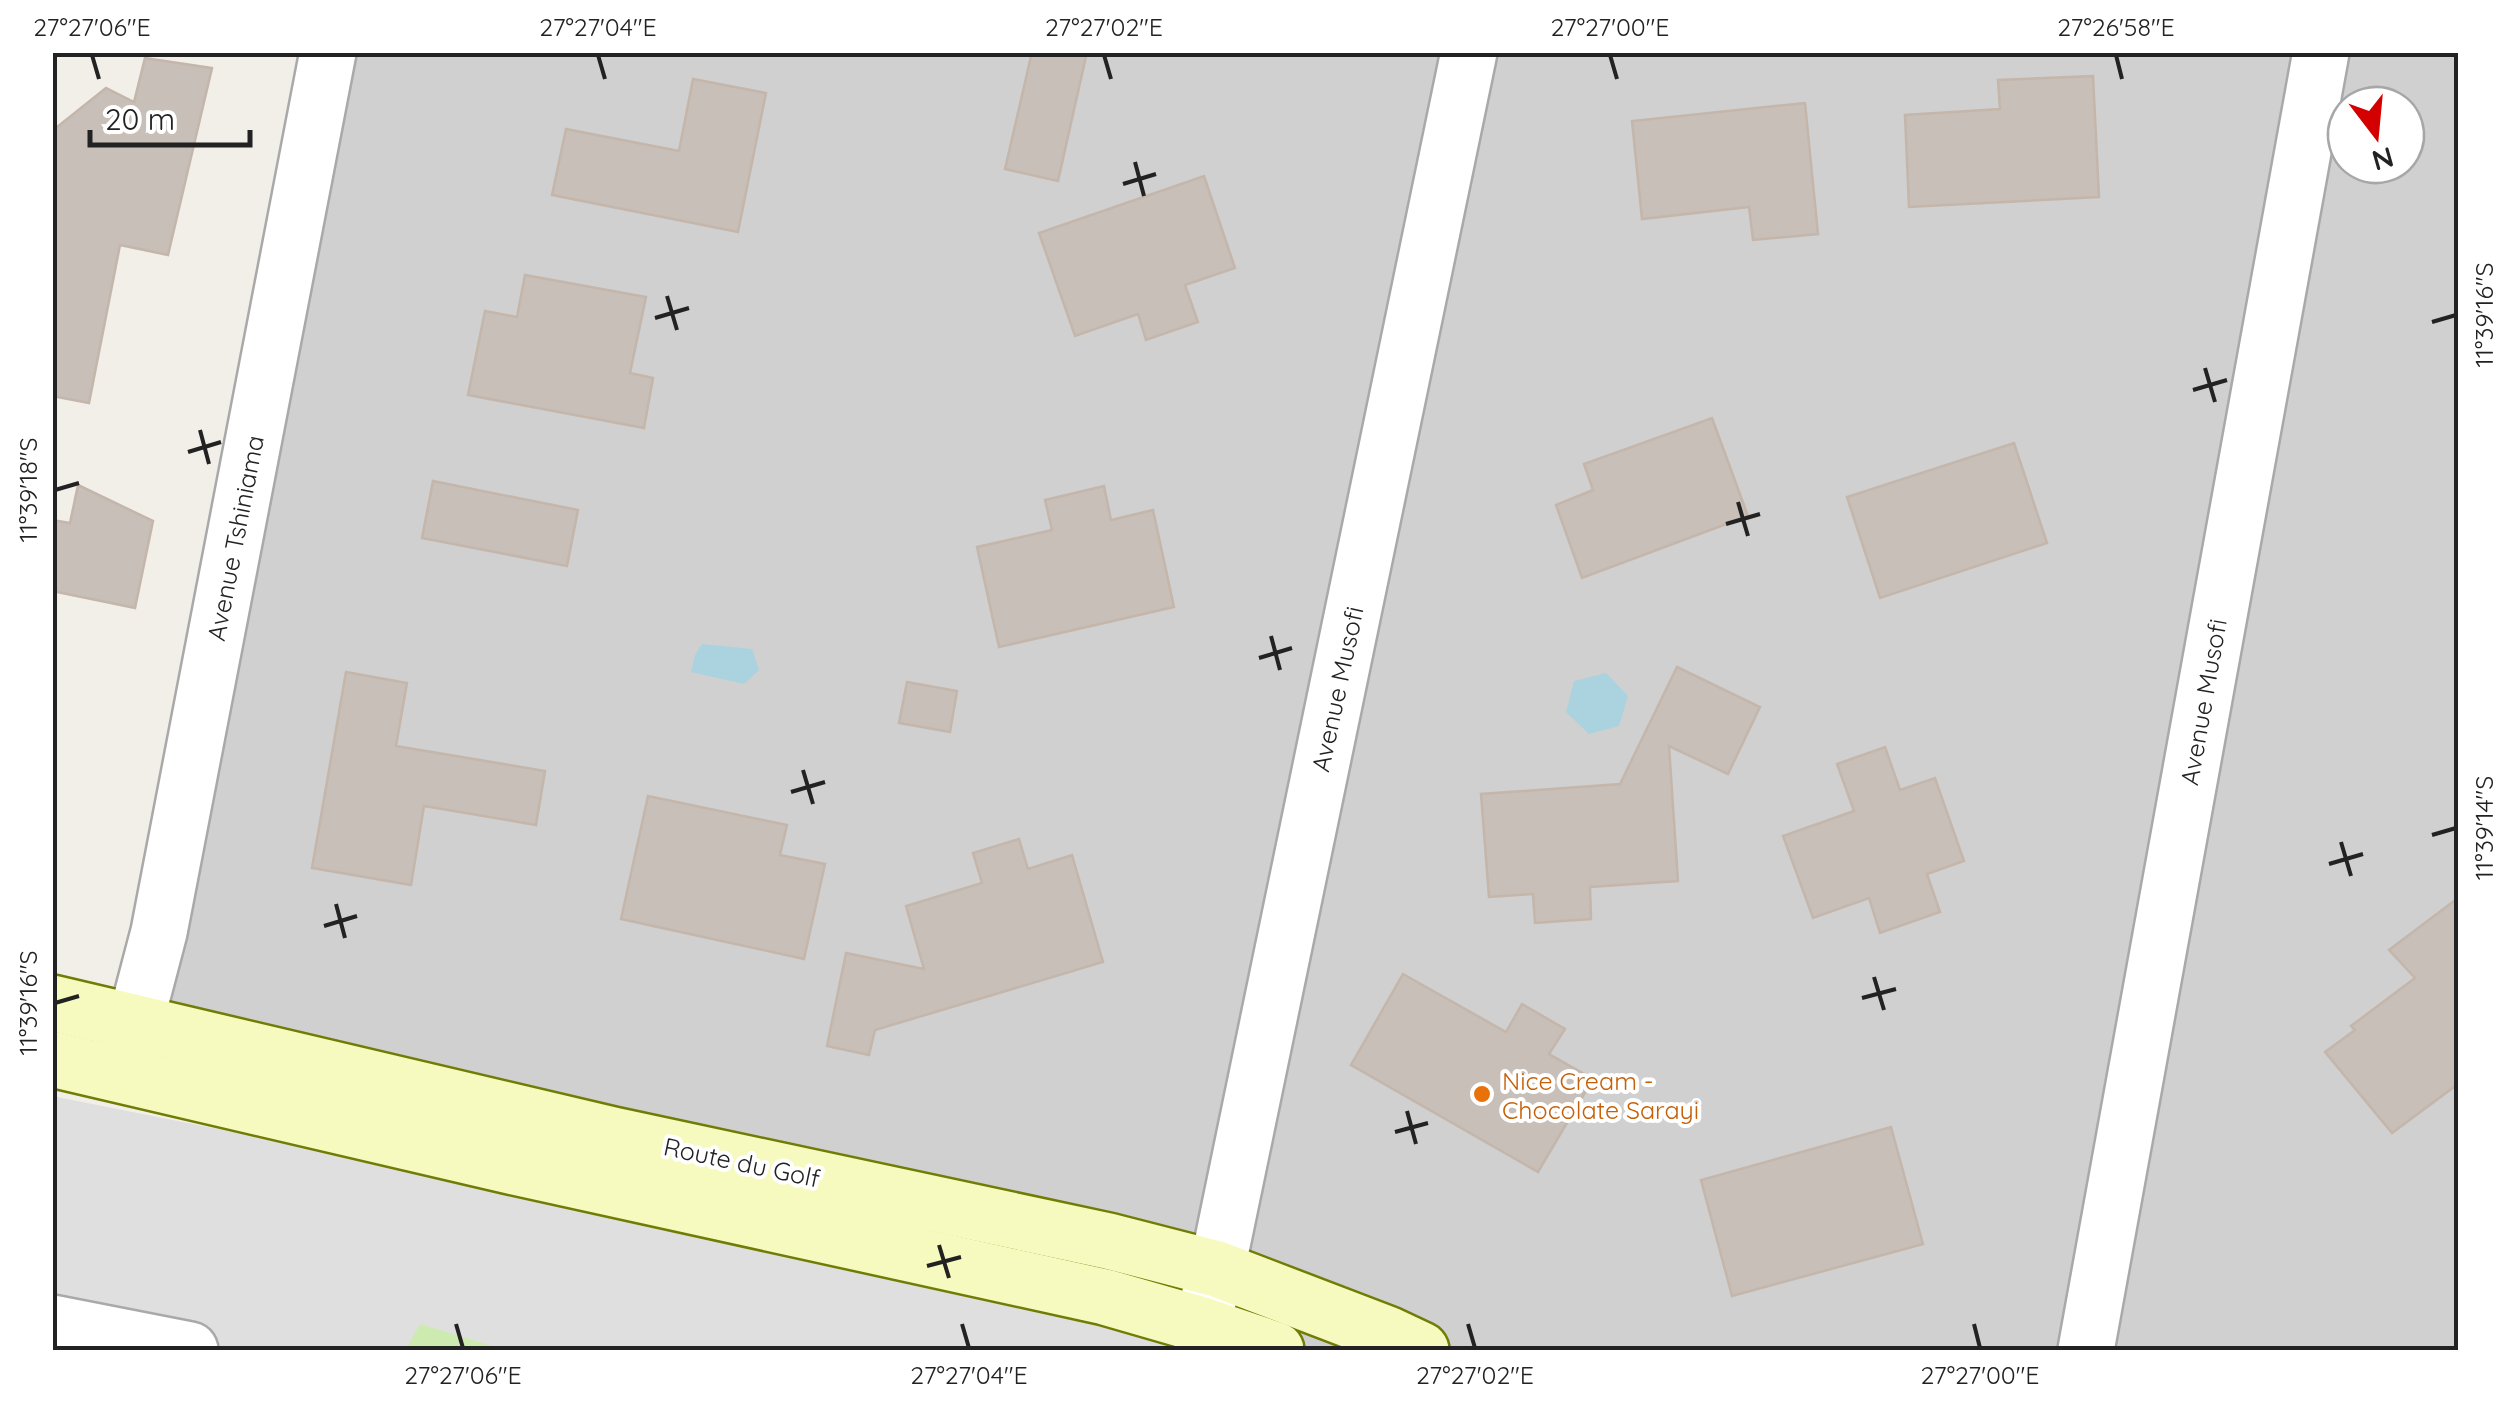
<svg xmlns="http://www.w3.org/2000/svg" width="2511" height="1403" viewBox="0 0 2511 1403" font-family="Quicksand,sans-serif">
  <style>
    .residential { fill: #e0dfdf }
    .religious { fill: #d0d0d0; fill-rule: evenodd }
    .grass { fill: #cdebb0 }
    .water { fill: #aad3df }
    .building { fill: #c7bfb8; stroke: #c4b6ab; stroke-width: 2.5 }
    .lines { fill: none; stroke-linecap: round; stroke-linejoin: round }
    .minor-casing { stroke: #a9a9a9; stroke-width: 60 }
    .tertiary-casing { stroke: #a9a9a9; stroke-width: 60 }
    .secondary-casing { stroke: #707d05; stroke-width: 60 }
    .minor { stroke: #fff; stroke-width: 55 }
    .tertiary { stroke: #fff; stroke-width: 55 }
    .secondary { stroke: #f7fabf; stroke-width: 55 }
    .ticks { fill: none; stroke: #222; stroke-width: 4 }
    .food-dot { fill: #e8710a; stroke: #fff; stroke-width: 4 }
    .labels { text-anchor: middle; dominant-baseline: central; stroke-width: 8; stroke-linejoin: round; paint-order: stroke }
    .street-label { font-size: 25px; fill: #222; stroke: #fff }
    .food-label { font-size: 25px; fill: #c56008; stroke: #fff; text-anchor: start }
    .neatline { fill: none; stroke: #222; stroke-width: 4 }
    .ticks-label { font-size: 25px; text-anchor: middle; fill: #222 }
  </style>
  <rect width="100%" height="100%" fill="#f2efe9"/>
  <!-- residential -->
  <path class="residential" d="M 52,1096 L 1202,1325 L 1257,1350 L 53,1350 Z"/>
  <!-- religious -->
  <path class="religious" d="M 330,53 L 2458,53 L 2458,1350 L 1217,1350 L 121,1074 ZM 2346,105 L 2406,105 L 2406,165 L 2346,165 Z"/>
  <!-- grass -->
  <path class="grass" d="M 420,1324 L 506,1350 L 405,1350 Z"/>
  <!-- water -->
  <g class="water">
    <path d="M 702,644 L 752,649 L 759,670 L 744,684 L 691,672 L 695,655 Z"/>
    <path d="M 1606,673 L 1628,696 L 1619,726 L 1589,734 L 1566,712 L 1574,681 Z"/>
  </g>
  <!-- building -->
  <g class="building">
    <path d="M 1032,52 L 1087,52 L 1058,181 L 1005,169 Z"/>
    <path d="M 145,58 L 212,68 L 168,255 L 120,245 L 89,403 L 52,396 L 52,131 L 106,88 L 134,102 Z"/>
    <path d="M 2093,76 L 2099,197 L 1909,207 L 1905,115 L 2000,109 L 1998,80 Z"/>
    <path d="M 693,79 L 766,93 L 738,232 L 552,195 L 566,129 L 679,151 Z"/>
    <path d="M 1805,103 L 1818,234 L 1753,240 L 1749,207 L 1642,219 L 1632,121 Z"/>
    <path d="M 1204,176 L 1235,268 L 1185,285 L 1198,322 L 1146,340 L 1138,314 L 1075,336 L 1039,233 Z"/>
    <path d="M 525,275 L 646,297 L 630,373 L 653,378 L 644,428 L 468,395 L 485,311 L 517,317 Z"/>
    <path d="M 1712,418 L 1748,516 L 1582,578 L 1556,505 L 1593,490 L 1584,464 Z"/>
    <path d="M 2014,443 L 2047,543 L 1880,598 L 1847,497 Z"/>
    <path d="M 433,481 L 578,510 L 567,566 L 422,538 Z"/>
    <path d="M 78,485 L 153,521 L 135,608 L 52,591 L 52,520 L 70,523 Z"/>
    <path d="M 1104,486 L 1111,520 L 1153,510 L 1174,607 L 999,647 L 977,547 L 1052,530 L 1045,500 Z"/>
    <path d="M 1677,667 L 1760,707 L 1728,774 L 1669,746 L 1678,881 L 1590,887 L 1591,919 L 1535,923 L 1533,894 L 1489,897 L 1481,794 L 1620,784 Z"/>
    <path d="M 346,672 L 407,683 L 396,746 L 545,771 L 536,825 L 424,806 L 411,885 L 312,868 Z"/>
    <path d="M 907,682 L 957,691 L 950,732 L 899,723 Z"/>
    <path d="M 1885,747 L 1900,790 L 1935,778 L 1964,861 L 1927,874 L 1940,912 L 1880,933 L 1869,898 L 1813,918 L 1783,836 L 1854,811 L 1837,764 Z"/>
    <path d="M 648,796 L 787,825 L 780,855 L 825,864 L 804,959 L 621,919 Z"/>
    <path d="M 1019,839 L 1028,869 L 1072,855 L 1103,962 L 875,1030 L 869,1055 L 827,1046 L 846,953 L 924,969 L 906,906 L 982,883 L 973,853 Z"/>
    <path d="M 2458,898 L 2458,1084 L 2392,1133 L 2325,1052 L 2355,1030 L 2351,1026 L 2415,978 L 2389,950 Z"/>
    <path d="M 1403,974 L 1506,1032 L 1522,1004 L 1565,1029 L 1549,1054 L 1593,1079 L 1538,1172 L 1351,1065 Z"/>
    <path d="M 1891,1127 L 1923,1244 L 1732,1296 L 1701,1180 Z"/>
  </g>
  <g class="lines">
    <defs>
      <g id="minor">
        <path d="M 1205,1312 L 1217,1269 L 1469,52"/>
        <path d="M 52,1323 L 190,1350"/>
        <path d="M 2086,1350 L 2321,52"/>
      </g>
      <path id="tertiary" d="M 123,1069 L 159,932 L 328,52"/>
      <g id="secondary">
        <path d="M 52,1003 L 613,1135 L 1108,1241 L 1217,1269 L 1387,1334 L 1421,1350"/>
        <path d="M 52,1059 L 510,1166 L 1105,1297 L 1202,1325 L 1276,1350"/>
      </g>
    </defs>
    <!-- minor casing -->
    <use href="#minor" class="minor-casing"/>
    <!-- tertiary casing -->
    <use href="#tertiary" class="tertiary-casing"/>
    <!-- secondary casing -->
    <use href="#secondary" class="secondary-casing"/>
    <!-- minor -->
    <use href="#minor" class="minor"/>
    <!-- tertiary -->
    <use href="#tertiary" class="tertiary"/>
    <!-- secondary -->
    <use href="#secondary" class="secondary"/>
  </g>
  <!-- ticks -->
  <path class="ticks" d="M 92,55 L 99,79M 598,55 L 605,79M 1104,55 L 1111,79M 1610,55 L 1617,79M 2116,55 L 2122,79M 1135,162 L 1144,196M 1123,184 L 1156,174M 667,296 L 677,330M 655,318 L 689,308M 2432,322 L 2456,315M 2205,368 L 2215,402M 2193,390 L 2227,380M 200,430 L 209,464M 188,452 L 221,442M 55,490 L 79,483M 1738,502 L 1748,536M 1726,524 L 1760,514M 1271,636 L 1280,670M 1259,658 L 1292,648M 803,770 L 813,804M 791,792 L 825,782M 2432,835 L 2456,828M 2341,842 L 2351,876M 2329,864 L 2363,854M 336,904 L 345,938M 324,926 L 357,916M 1874,977 L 1884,1010M 1862,998 L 1896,989M 55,1003 L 79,996M 1407,1111 L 1416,1144M 1395,1132 L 1428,1123M 939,1245 L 949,1278M 927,1266 L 961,1257M 456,1324 L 463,1348M 962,1324 L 969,1348M 1468,1324 L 1475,1348M 1974,1324 L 1980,1348"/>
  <!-- markers -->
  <circle class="food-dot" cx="1482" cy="1094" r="10"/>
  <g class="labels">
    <!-- street labels -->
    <g class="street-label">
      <text transform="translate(235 538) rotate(-79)">Avenue Tshiniama</text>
      <text transform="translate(1337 689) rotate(-78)">Avenue Musofi</text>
      <text transform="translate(2203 702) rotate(-80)">Avenue Musofi</text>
      <text transform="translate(742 1162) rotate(12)">Route du Golf</text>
    </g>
    <!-- food labels -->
    <g class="food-label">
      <text x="1502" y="1080">Nice Cream -<tspan x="1502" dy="29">Chocolate Sarayi</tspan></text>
    </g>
  </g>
  <!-- border -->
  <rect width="2511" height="1403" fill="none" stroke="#ffffff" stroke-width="110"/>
  <!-- north arrow -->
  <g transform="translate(2376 135) rotate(164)"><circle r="48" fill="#ffffff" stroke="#a7a7a7" stroke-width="2.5"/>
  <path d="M0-8L18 38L0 25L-18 38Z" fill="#d40000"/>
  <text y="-15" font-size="28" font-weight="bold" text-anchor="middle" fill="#222222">N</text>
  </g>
  <!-- scale -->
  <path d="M90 130v15h160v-15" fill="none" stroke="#222222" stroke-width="5"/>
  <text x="105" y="130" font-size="30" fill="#222222" stroke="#ffffff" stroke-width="8" paint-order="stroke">20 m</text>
  <rect x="55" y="55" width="2401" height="1293" class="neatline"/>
  <g class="ticks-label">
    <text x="92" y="36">27°27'06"E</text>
    <text x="598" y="36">27°27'04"E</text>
    <text x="1104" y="36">27°27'02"E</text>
    <text x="1610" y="36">27°27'00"E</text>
    <text x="2116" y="36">27°26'58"E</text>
    <text transform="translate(2484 315) rotate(-90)" y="9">11°39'16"S</text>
    <text transform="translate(28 490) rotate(-90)" y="9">11°39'18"S</text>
    <text transform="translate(2484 828) rotate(-90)" y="9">11°39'14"S</text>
    <text transform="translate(28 1003) rotate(-90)" y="9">11°39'16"S</text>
    <text x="463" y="1384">27°27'06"E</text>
    <text x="969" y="1384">27°27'04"E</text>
    <text x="1475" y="1384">27°27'02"E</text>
    <text x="1980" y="1384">27°27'00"E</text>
  </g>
</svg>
